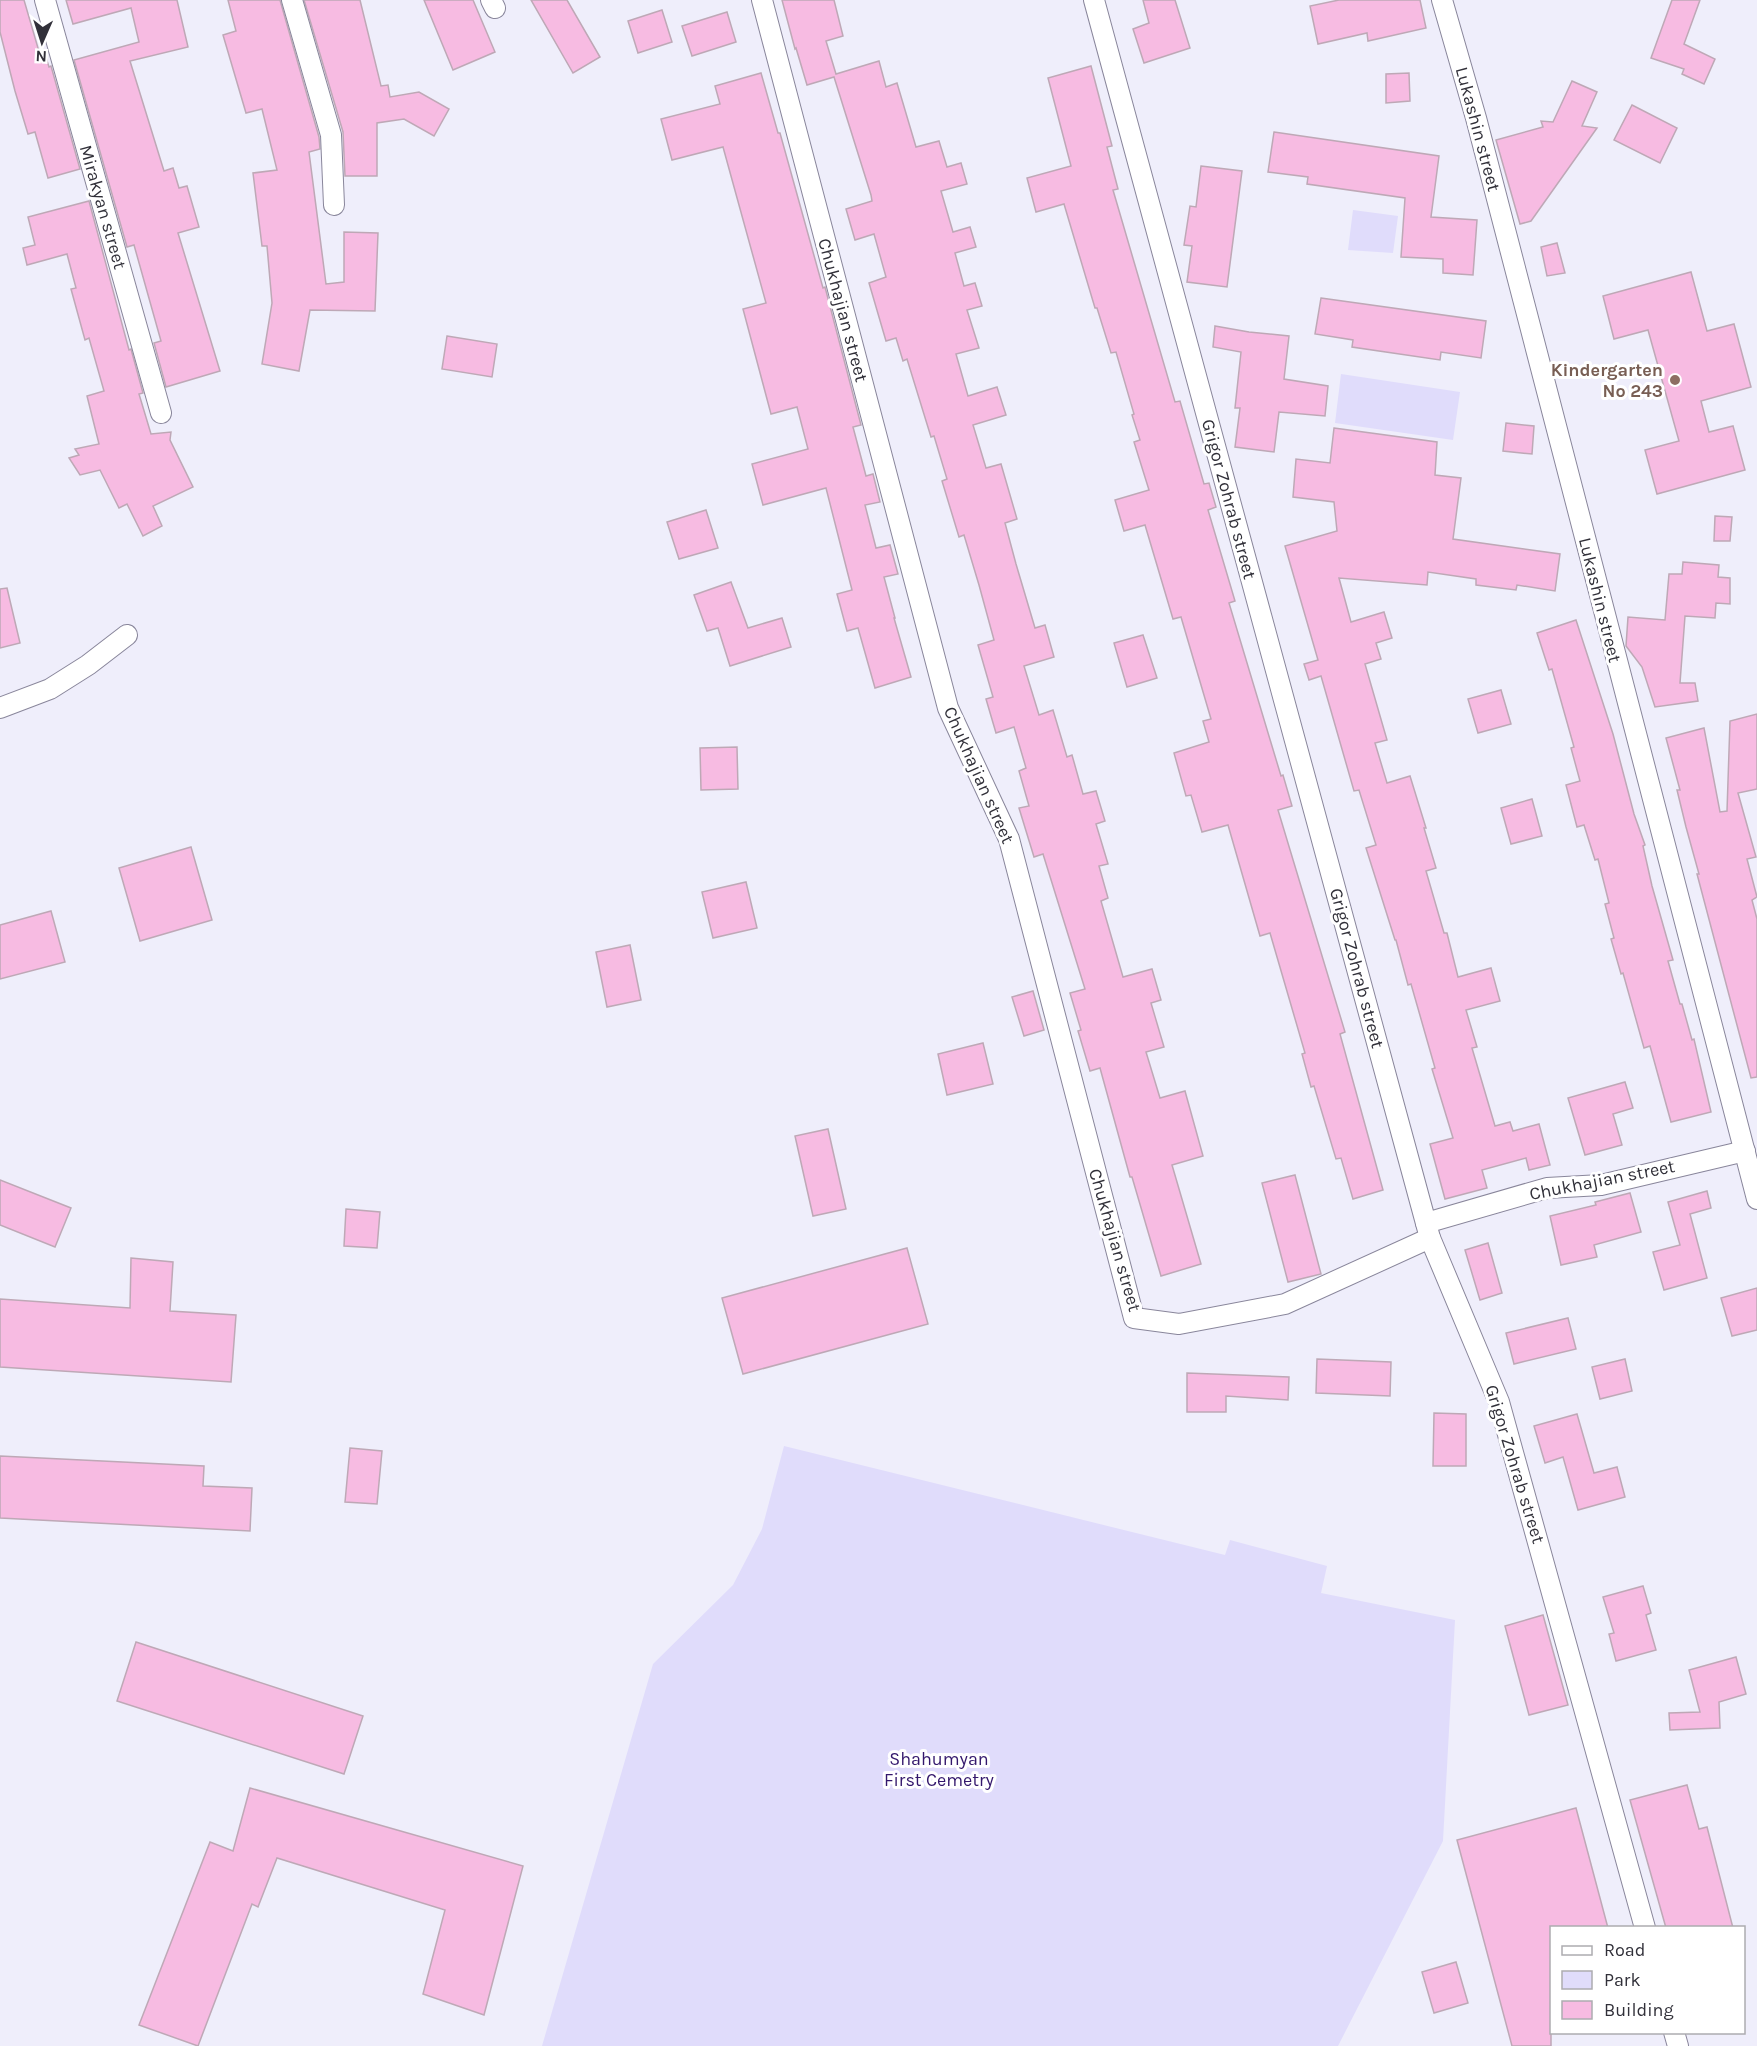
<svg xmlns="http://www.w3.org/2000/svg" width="1757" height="2046" viewBox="0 0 1757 2046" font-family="Karla,sans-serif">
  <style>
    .green { fill: #e0dcfb }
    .building { fill: #f7bbe2; stroke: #bea8b6; stroke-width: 1.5 }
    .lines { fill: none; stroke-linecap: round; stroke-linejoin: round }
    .minor-casing { stroke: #89869b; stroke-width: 22 }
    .minor { stroke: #fff; stroke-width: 20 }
    .education-dot { fill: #8d6e63; stroke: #fff; stroke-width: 2 }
    .labels { text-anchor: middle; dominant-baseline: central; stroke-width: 6; stroke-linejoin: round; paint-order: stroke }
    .street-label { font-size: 18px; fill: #313039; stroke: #fff }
    .education-label { font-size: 18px; font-weight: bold; fill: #785e54; stroke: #fff; text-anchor: end }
    .park-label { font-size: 18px; fill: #33176c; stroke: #fff }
  </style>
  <rect width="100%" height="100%" fill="#efeefb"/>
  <!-- green -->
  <g class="green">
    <path d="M 1353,210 L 1398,216 L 1393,253 L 1348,250 Z"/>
    <path d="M 1341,374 L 1460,392 L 1453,440 L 1335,423 Z"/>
    <path d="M 784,1446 L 1225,1555 L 1230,1540 L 1327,1566 L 1321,1593 L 1455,1620 L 1443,1841 L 1338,2046 L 542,2046 L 653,1664 L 733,1585 L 762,1529 Z"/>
  </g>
  <!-- building -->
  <g class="building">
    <path d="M 0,0 L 24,0 L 40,55 L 45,54 L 49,67 L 51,66 L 80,169 L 48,178 L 35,132 L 28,134 L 15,91 L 0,32 Z"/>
    <path d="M 66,0 L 177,0 L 188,47 L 130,61 L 164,171 L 173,168 L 179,188 L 187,186 L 199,227 L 178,233 L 220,371 L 166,387 L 154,343 L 161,341 L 134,245 L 127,247 L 74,60 L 139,42 L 131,8 L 73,24 Z"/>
    <path d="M 228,0 L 280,0 L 319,137 L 320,149 L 309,152 L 326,284 L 344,282 L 344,232 L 378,233 L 375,311 L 310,310 L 299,371 L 262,364 L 272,303 L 267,246 L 262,246 L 253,173 L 277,170 L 262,109 L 246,113 L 223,35 L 236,31 Z"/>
    <path d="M 304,0 L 360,0 L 381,86 L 388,85 L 390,97 L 419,92 L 449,109 L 434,136 L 404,119 L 377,123 L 377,176 L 345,176 L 343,132 Z"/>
    <path d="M 424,0 L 473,0 L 495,52 L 453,70 Z"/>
    <path d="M 531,0 L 567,0 L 600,57 L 573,73 Z"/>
    <path d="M 782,0 L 834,0 L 843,36 L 826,41 L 836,74 L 879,61 L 886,87 L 897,83 L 916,147 L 939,141 L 947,167 L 961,163 L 967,184 L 941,191 L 953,232 L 970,227 L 976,247 L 955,253 L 964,286 L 975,283 L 982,306 L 967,310 L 979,348 L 956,354 L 968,396 L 997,387 L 1006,415 L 973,425 L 986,468 L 1001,464 L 1017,519 L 1005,523 L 1016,564 L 1035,628 L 1045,625 L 1054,657 L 1024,666 L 1039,715 L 1053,710 L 1067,757 L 1072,755 L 1083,794 L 1096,791 L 1105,821 L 1096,824 L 1108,864 L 1099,866 L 1108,898 L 1101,901 L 1123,977 L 1152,969 L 1161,1000 L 1151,1003 L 1164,1047 L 1146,1052 L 1160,1098 L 1185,1091 L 1203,1156 L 1172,1165 L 1201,1264 L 1161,1276 L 1132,1177 L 1130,1177 L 1100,1068 L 1090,1071 L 1078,1031 L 1081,1030 L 1070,993 L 1085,989 L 1043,854 L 1034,857 L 1019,808 L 1029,806 L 1019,771 L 1026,768 L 1014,727 L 996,733 L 986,699 L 993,697 L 978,645 L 994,640 L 979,585 L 964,535 L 959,537 L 942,481 L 947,479 L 934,436 L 931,437 L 907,359 L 903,361 L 896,338 L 886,341 L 869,283 L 886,277 L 874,234 L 855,240 L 846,209 L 872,201 L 871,195 L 834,77 L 807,85 L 796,48 L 795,49 Z"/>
    <path d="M 1143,0 L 1175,0 L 1190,48 L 1144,63 L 1133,29 L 1149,23 Z"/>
    <path d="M 1339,0 L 1420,0 L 1426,28 L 1368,41 L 1367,33 L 1318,44 L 1310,6 Z"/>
    <path d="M 1672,0 L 1700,0 L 1684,44 L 1715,59 L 1704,84 L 1682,74 L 1684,69 L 1651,58 Z"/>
    <path d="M 662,10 L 672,42 L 638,53 L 628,21 Z"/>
    <path d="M 727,12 L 736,42 L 692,56 L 682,26 Z"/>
    <path d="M 1091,66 L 1112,146 L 1107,147 L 1118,189 L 1113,190 L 1175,402 L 1180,401 L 1204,484 L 1209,483 L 1216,507 L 1208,510 L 1235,601 L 1229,603 L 1281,776 L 1283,775 L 1292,806 L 1278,810 L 1345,1032 L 1340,1034 L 1383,1190 L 1353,1199 L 1341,1158 L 1336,1159 L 1314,1086 L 1311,1087 L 1302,1054 L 1305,1053 L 1270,933 L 1260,936 L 1228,825 L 1202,832 L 1191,795 L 1186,796 L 1174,753 L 1209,742 L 1203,721 L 1211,719 L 1181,617 L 1173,619 L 1145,525 L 1124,531 L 1115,500 L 1149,490 L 1134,442 L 1140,440 L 1132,415 L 1134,414 L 1116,352 L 1111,353 L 1097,308 L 1095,308 L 1064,204 L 1036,212 L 1027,178 L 1071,166 L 1048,78 Z"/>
    <path d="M 761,73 L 778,133 L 780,133 L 823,288 L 825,287 L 861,425 L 853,427 L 866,476 L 873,474 L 880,502 L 865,505 L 876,548 L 890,545 L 898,574 L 884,577 L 895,618 L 894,618 L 911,677 L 875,688 L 858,628 L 847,631 L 837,594 L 852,590 L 826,488 L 763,505 L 752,464 L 808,449 L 797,407 L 771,414 L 743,309 L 766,303 L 723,147 L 672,160 L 661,119 L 720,104 L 715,86 Z"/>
    <path d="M 1409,73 L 1410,101 L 1386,103 L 1386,74 Z"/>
    <path d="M 1572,81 L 1597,92 L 1582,126 L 1597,128 L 1531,221 L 1520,224 L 1496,140 L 1543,127 L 1541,121 L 1553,122 Z"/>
    <path d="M 1632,105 L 1677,128 L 1660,163 L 1614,140 Z"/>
    <path d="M 1274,132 L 1439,156 L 1431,217 L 1477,220 L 1473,275 L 1443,273 L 1443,259 L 1401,257 L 1405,198 L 1307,184 L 1308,177 L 1268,172 Z"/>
    <path d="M 1201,166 L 1242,171 L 1227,287 L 1187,282 L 1192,246 L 1184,245 L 1190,206 L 1196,207 Z"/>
    <path d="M 89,201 L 129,350 L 131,349 L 143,393 L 139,394 L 151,434 L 171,432 L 170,440 L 193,487 L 153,506 L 162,526 L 143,536 L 127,504 L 119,508 L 100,470 L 80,475 L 69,458 L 79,455 L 75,449 L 99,444 L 87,396 L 104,391 L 89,338 L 85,340 L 71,289 L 76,288 L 67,254 L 27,265 L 23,248 L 35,245 L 28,217 Z"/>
    <path d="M 1557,243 L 1565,273 L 1547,276 L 1541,247 Z"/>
    <path d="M 1691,272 L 1707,331 L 1734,324 L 1751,387 L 1701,401 L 1709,432 L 1733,426 L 1745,470 L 1657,494 L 1645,450 L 1679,441 L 1648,330 L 1614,339 L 1603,296 Z"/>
    <path d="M 1321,298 L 1486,321 L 1481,358 L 1441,352 L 1440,360 L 1352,347 L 1353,340 L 1315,334 Z"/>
    <path d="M 1215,326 L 1249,332 L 1289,336 L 1284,379 L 1328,386 L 1325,416 L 1279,412 L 1274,452 L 1235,447 L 1240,408 L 1235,408 L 1241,352 L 1213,347 Z"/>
    <path d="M 447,336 L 497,344 L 492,377 L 442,369 Z"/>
    <path d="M 1506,423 L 1534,426 L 1532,454 L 1503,451 Z"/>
    <path d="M 1334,428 L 1437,442 L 1435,475 L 1461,478 L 1453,539 L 1560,554 L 1555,591 L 1517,585 L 1516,590 L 1476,585 L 1476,579 L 1428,572 L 1427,585 L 1339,578 L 1351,622 L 1384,612 L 1392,638 L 1376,643 L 1381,659 L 1365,664 L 1387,740 L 1375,743 L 1387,783 L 1410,776 L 1426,828 L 1424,828 L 1436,868 L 1426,871 L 1444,933 L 1447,933 L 1458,977 L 1491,968 L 1500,1001 L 1466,1010 L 1477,1047 L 1472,1048 L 1495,1126 L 1510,1122 L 1513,1131 L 1539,1124 L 1550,1165 L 1529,1170 L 1526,1158 L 1482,1170 L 1487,1188 L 1445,1199 L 1430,1144 L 1453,1138 L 1432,1069 L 1435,1068 L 1411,984 L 1408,985 L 1396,940 L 1395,940 L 1366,848 L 1376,845 L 1359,790 L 1354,791 L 1321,676 L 1309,680 L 1304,664 L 1318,660 L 1285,546 L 1337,531 L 1334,502 L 1293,497 L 1296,459 L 1330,463 Z"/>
    <path d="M 706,510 L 718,548 L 679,559 L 667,522 Z"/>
    <path d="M 1715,516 L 1732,517 L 1730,541 L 1714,541 Z"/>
    <path d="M 1683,562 L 1719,565 L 1718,577 L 1730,578 L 1730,604 L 1716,603 L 1715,618 L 1685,616 L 1680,683 L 1695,683 L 1698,701 L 1655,707 L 1642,667 L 1626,646 L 1628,617 L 1665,620 L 1669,574 L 1682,574 Z"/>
    <path d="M 731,582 L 748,628 L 782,618 L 791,647 L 730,666 L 718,628 L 707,631 L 694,595 Z"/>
    <path d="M 7,588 L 20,643 L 0,648 L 0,589 Z"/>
    <path d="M 1576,620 L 1613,734 L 1634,814 L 1645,845 L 1643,846 L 1652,886 L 1673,960 L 1668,961 L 1680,1004 L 1682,1004 L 1692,1040 L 1694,1039 L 1711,1112 L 1671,1122 L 1650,1046 L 1644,1048 L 1623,973 L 1621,974 L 1611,939 L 1614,938 L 1605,904 L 1609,903 L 1598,859 L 1595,860 L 1584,825 L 1577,827 L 1566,785 L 1580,781 L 1571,748 L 1574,747 L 1552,669 L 1549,670 L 1537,633 Z"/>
    <path d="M 1143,635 L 1157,678 L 1127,687 L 1114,643 Z"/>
    <path d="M 1501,690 L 1511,724 L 1478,733 L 1468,699 Z"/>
    <path d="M 1757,714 L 1757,789 L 1738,793 L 1756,857 L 1747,859 L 1757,897 L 1752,900 L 1757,919 L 1757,1077 L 1751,1078 L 1697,874 L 1699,874 L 1686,827 L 1677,790 L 1680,790 L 1666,738 L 1704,728 L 1720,812 L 1727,811 L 1730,721 Z"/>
    <path d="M 737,747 L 738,789 L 701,790 L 700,748 Z"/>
    <path d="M 1532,799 L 1542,836 L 1511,844 L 1501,808 Z"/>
    <path d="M 191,847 L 212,920 L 140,941 L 119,868 Z"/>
    <path d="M 746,882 L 757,928 L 713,938 L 702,892 Z"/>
    <path d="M 51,911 L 65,962 L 0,979 L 0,925 Z"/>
    <path d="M 630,945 L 641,1000 L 607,1007 L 596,952 Z"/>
    <path d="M 1033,991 L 1044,1030 L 1024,1036 L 1012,997 Z"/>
    <path d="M 983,1043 L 993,1084 L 947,1095 L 938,1054 Z"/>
    <path d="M 1625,1082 L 1633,1108 L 1613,1114 L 1622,1145 L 1585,1155 L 1568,1098 Z"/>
    <path d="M 828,1129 L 846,1209 L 813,1216 L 795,1136 Z"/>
    <path d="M 1295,1175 L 1321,1274 L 1288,1282 L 1262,1183 Z"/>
    <path d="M 0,1180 L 71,1208 L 55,1247 L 0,1225 Z"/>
    <path d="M 1707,1191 L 1711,1208 L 1690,1214 L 1707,1278 L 1664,1290 L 1653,1252 L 1680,1245 L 1668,1202 Z"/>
    <path d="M 1630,1193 L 1641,1232 L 1594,1245 L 1597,1257 L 1561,1265 L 1550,1216 L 1596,1205 L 1595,1202 Z"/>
    <path d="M 346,1209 L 380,1212 L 377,1248 L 344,1246 Z"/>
    <path d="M 1488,1243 L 1502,1293 L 1480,1300 L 1465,1250 Z"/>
    <path d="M 907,1248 L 928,1324 L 743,1374 L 722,1298 Z"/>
    <path d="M 131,1258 L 173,1262 L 170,1311 L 236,1315 L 231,1382 L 0,1367 L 0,1299 L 130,1308 Z"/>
    <path d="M 1757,1288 L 1757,1330 L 1732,1336 L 1721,1298 Z"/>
    <path d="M 1568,1318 L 1576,1349 L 1514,1364 L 1506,1333 Z"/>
    <path d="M 1317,1359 L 1391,1362 L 1390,1396 L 1316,1393 Z"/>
    <path d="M 1625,1359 L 1632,1391 L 1600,1399 L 1592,1367 Z"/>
    <path d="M 1187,1373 L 1289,1377 L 1288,1400 L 1226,1396 L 1226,1412 L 1187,1412 Z"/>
    <path d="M 1434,1413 L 1466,1414 L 1466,1466 L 1433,1466 Z"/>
    <path d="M 1577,1414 L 1594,1473 L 1617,1467 L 1625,1497 L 1578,1510 L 1563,1457 L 1545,1463 L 1534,1426 Z"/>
    <path d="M 350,1448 L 382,1451 L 377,1504 L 345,1502 Z"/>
    <path d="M 0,1456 L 204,1466 L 203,1486 L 252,1488 L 250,1531 L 0,1518 Z"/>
    <path d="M 1643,1586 L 1651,1613 L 1646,1615 L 1656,1650 L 1616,1661 L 1609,1634 L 1614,1633 L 1603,1597 Z"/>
    <path d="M 1543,1615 L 1568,1705 L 1529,1715 L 1505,1626 Z"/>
    <path d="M 136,1642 L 363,1716 L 344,1774 L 117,1701 Z"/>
    <path d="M 1736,1657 L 1746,1694 L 1719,1702 L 1720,1728 L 1670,1730 L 1669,1713 L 1700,1712 L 1689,1670 Z"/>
    <path d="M 1687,1785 L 1699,1829 L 1707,1827 L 1733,1928 L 1666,1928 L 1630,1800 Z"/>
    <path d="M 250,1788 L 523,1866 L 484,2015 L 423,1994 L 445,1910 L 277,1858 L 258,1907 L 252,1904 L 198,2046 L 139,2025 L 210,1842 L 233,1851 Z"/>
    <path d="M 1576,1808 L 1608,1928 L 1551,1928 L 1551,2046 L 1512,2046 L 1457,1840 Z"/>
    <path d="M 1456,1962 L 1468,2003 L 1434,2013 L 1422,1972 Z"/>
  </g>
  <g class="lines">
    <defs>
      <g id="minor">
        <path d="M 45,0 L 161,413"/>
        <path d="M 292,0 L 331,135 L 334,205"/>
        <path d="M 491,0 L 495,8"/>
        <path d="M 762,0 L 948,708 L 1009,839 L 1134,1318 L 1179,1324 L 1285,1304 L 1430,1238"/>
        <path d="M 1094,0 L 1430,1238 L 1499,1402 L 1645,1928"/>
        <path d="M 1442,0 L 1476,118 L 1757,1199"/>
        <path d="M 0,708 L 50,689 L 88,665 L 127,635"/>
        <path d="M 1426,1223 L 1547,1188 L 1601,1185 L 1745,1151"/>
        <path d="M 1674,2032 L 1678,2046"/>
      </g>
    </defs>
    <!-- minor casing -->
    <use href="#minor" class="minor-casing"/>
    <!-- minor -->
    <use href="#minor" class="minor"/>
  </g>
  <!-- markers -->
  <circle class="education-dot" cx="1675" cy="380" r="6"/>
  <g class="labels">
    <!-- street labels -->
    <g class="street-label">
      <text transform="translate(1478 129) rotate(75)">Lukashin street</text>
      <text transform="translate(103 207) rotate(74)">Mirakyan street</text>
      <text transform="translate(843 310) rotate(75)">Chukhajian street</text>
      <text transform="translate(1229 499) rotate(75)">Grigor Zohrab street</text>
      <text transform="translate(1600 600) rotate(76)">Lukashin street</text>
      <text transform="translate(979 775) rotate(66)">Chukhajian street</text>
      <text transform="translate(1357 968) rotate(75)">Grigor Zohrab street</text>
      <text transform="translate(1602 1180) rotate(-11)">Chukhajian street</text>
      <text transform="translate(1115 1240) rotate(74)">Chukhajian street</text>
      <text transform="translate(1515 1464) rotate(73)">Grigor Zohrab street</text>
    </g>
    <!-- education labels -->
    <g class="education-label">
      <text x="1663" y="370">Kindergarten<tspan x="1663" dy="21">No 243</tspan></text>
    </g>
    <!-- park labels -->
    <g class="park-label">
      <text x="939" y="1759">Shahumyan<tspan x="939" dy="21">First Cemetry</tspan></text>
    </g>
  </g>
  <!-- legend -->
  <rect x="1550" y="1926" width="195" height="108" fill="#ffffff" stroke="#adacb0" stroke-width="1.5"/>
  <rect x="1562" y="1946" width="30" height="9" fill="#ffffff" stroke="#adacb0" stroke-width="1.5"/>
  <text x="1604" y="1956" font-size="18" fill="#313039">Road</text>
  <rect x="1562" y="1971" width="30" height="18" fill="#e0dcfb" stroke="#adacb0" stroke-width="1.5"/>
  <text x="1604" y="1986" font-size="18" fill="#313039">Park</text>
  <rect x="1562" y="2001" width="30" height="18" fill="#f7bbe2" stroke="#adacb0" stroke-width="1.5"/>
  <text x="1604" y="2016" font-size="18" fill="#313039">Building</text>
  <!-- north arrow -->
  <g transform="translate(42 42) rotate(183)" stroke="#ffffff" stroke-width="4.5" paint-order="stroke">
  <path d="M0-4.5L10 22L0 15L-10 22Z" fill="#313039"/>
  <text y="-9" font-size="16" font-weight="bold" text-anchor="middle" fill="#313039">N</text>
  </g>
</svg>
